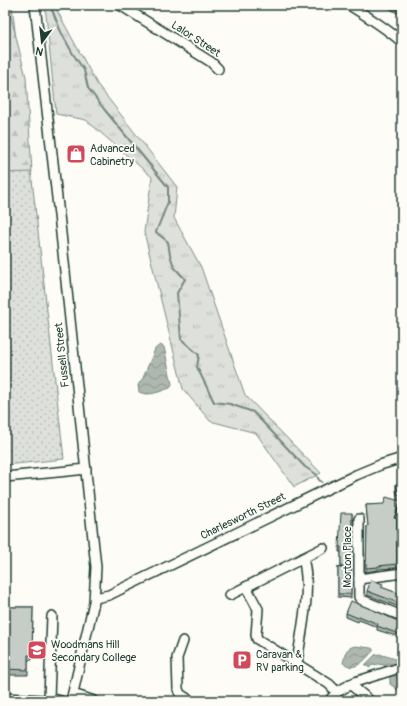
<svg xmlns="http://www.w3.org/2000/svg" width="407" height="706" viewBox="0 0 407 706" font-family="Pangolin,sans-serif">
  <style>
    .grass { fill: url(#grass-dots); stroke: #7e8e88 }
    .forest { fill: url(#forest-firs); stroke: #7e8e88 }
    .park { fill: url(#park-tufts); stroke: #7e8e88 }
    .water { fill: url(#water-waves); stroke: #75877f }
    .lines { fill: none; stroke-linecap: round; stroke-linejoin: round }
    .stream { stroke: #75877f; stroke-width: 2 }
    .minor-casing { stroke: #1f3d34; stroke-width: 12 }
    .minor { stroke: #fdfcf7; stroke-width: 9 }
    .wall { fill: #aab0ab; stroke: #1f3d34 }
    .shaded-wall { fill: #8b908b; stroke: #1f3d34 }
    .building { fill: #c6cdc7; stroke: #1f3d34 }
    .labels { text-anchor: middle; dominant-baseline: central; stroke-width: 3.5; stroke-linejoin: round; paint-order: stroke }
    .street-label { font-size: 11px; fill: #1f3d34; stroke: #fdfcf7 }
    .poi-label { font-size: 11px; fill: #1f3d34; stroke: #fdfcf7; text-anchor: start }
  </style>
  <defs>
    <pattern id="grass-dots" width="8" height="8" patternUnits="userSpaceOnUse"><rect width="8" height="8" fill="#dde0db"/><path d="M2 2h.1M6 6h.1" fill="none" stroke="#bdc1bd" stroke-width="1.8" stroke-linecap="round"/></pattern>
    <pattern id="forest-firs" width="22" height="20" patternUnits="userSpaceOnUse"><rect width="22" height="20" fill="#dde0db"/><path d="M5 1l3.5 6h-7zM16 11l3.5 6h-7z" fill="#bdc1bd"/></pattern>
    <pattern id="park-tufts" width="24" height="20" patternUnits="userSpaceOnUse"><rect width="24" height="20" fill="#dde0db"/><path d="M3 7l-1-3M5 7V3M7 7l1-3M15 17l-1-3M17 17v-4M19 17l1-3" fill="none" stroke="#bdc1bd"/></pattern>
    <pattern id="water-waves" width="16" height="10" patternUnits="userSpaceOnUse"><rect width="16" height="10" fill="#aeb8b1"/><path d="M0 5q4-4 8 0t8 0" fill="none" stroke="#8d9791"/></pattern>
  </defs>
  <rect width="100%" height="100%" fill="#fdfcf7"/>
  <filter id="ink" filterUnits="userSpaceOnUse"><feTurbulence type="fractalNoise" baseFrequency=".025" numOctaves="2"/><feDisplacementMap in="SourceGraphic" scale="8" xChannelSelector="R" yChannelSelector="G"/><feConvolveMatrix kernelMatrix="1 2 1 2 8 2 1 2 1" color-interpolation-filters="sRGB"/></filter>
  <g filter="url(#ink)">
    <!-- grass -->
    <path class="grass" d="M 5,5 L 12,5 L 64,459 L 5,465 Z"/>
    <!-- forest -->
    <path class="forest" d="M 5,5 L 8,5 L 26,77 L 32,172 L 5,173 Z"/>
    <!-- park -->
    <path class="park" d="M 45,5 L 54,5 L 97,84 L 177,187 L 174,218 L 201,267 L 245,395 L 321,473 L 294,487 L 256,433 L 210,421 L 183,389 L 144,232 L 152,177 L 86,120 L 56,114 Z"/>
    <!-- water -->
    <g class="water">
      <path d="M 160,345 L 164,347 L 172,384 L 170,388 C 161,391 149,397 139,392 L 138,385 L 143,378 L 155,349 Z"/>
      <path d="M 355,646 L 371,648 L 373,649 L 373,651 C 367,657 359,669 349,666 C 347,665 345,664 343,663 C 346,653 344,649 355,646 Z"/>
      <path d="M 380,654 C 384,656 391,657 395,659 C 405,664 402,685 402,693 L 390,684 L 390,679 L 384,665 L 378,664 L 370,666 L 370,668 L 365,665 L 375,655 Z"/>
    </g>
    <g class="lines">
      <!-- stream -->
      <path class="stream" d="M 50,5 L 61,32 L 73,54 L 84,70 L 88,88 L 104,109 L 168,187 L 168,202 L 156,232 L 168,242 L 170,255 L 174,267 L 185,279 L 177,293 L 181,339 L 199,355 L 197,367 L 214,402 L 230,404 L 253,412 L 276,436 L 305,467 L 316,474 L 319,480 L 322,482"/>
      <defs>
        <g id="minor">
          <path d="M 35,5 L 60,224 L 96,567 L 94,602 L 71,701"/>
          <path d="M 120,5 L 211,62 L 218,69"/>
          <path d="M 349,5 C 367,16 386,28 402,42"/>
          <path d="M 5,477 L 68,471 L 86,469"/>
          <path d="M 359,519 L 359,597 L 362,600 L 402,616"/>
          <path d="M 359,579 L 402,573"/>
          <path d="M 246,587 L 258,609 L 256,635 L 257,639 L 329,684 L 337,692"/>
          <path d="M 230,595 L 323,548"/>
          <path d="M 95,598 L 109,595 L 115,592 L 356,475 L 380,465 L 402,458"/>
          <path d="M 52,616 L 49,698 L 61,701"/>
          <path d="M 183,641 L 177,658 L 178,689 L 180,694 L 191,701"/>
          <path d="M 297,664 C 301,629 312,593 303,558"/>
          <path d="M 350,684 L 370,701"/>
          <path d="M 73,694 L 94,701"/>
          <path d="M 5,698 L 44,700 L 49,698"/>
          <path d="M 329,701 L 337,692 L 355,682 L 402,667"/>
        </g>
      </defs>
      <!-- minor casing -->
      <use href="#minor" class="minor-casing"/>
      <!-- minor -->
      <use href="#minor" class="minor"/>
    </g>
    <!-- wall -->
    <g class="wall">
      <path d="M 380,5 L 402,5 L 402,18 L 400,17 L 400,15 L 386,6 L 385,8 Z"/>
      <path d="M 402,483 L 402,500 L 398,500 L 396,490 L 396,484 Z"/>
      <path d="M 366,505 L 400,505 L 395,519 L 397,519 L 397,568 L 378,569 L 378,570 L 366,572 L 367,526 L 368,526 Z"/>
      <path d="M 352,513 L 351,598 L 338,597 L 338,567 L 341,568 L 341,552 L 339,552 L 339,547 Z"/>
      <path d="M 383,588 L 400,594 L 402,592 L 402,608 L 367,595 L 367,591 Z"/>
      <path d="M 5,607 L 33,607 L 32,660 L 28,660 L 28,675 L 5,675 Z"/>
      <path d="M 346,613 L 380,613 L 402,623 L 402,638 L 377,630 L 377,627 L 359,620 L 358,622 L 346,617 Z"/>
    </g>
    <!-- shaded-wall -->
    <path class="shaded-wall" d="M 400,501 L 400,505 L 394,522 L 394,518 Z"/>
    <!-- building -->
    <g class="building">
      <path d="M 390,5 L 402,5 L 402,14 L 400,13 L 401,12 Z"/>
      <path d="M 402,483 L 402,494 L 398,495 L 396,484 Z"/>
      <path d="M 386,497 L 400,501 L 394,518 L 397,519 L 397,564 L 378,566 L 378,567 L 366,568 L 367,526 L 368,526 L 366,505 L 384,504 Z"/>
      <path d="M 341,513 L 352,513 L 351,568 L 341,567 L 341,547 L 339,547 Z"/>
      <path d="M 338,567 L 351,572 L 351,594 L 338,594 Z"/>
      <path d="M 371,580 L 383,584 L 381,587 L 400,594 L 401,592 L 402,592 L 402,604 L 367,591 Z"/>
      <path d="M 351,601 L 380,613 L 402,623 L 402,635 L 377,626 L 378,624 L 359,616 L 358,618 L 346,613 Z"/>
      <path d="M 5,607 L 33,607 L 32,655 L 28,655 L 28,670 L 5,669 Z"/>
      <path d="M 5,697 L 17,698 L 17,701 L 5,701 Z"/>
    </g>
  </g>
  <!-- icons -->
  <defs>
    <symbol id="shop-square" viewBox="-11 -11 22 22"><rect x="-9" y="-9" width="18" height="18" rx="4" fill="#d1495b" stroke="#fdfcf7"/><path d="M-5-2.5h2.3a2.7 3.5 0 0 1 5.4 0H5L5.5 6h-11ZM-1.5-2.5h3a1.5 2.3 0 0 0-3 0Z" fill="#fff"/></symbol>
    <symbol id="school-square" viewBox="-11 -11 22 22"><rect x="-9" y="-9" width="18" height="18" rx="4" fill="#d1495b" stroke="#fdfcf7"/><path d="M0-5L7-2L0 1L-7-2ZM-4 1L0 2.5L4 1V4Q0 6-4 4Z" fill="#fff"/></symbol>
    <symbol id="parking-square" viewBox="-11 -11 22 22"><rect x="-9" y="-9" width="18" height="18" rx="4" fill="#d1495b" stroke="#fdfcf7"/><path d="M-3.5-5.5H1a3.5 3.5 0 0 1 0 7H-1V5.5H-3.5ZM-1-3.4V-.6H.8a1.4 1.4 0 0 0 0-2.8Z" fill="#fff"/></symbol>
  </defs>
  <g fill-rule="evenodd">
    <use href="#shop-square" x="65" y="143" width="22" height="22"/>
    <use href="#school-square" x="26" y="639" width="22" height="22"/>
    <use href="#parking-square" x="231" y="649" width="22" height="22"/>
  </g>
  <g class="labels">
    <!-- street labels -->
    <g class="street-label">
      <text transform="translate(196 39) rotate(33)">Lalor Street</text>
      <text transform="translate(62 355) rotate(-96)">Fussell Street</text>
      <text transform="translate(243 516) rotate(-26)">Charlesworth Street</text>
      <text transform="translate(347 557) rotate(-90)">Morton Place</text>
    </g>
    <!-- poi labels -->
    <g class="poi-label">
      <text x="90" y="148">Advanced<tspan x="90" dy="13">Cabinetry</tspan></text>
      <text x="51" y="644">Woodmans Hill<tspan x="51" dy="13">Secondary College</tspan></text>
      <text x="256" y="654">Caravan &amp;<tspan x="256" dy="13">RV parking</tspan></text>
    </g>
  </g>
  <!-- margin -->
  <rect width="407" height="706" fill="none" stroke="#fdfcf7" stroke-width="20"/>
  <rect x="10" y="10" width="387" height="686" fill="none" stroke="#1f3d34" stroke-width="1.5" filter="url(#ink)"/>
  <!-- north arrow -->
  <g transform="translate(42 42) rotate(195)" stroke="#fdfcf7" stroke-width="3" paint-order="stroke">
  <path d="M0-3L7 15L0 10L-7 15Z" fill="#1f3d34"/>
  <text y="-6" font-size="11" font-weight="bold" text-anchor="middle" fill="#1f3d34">N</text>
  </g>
</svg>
